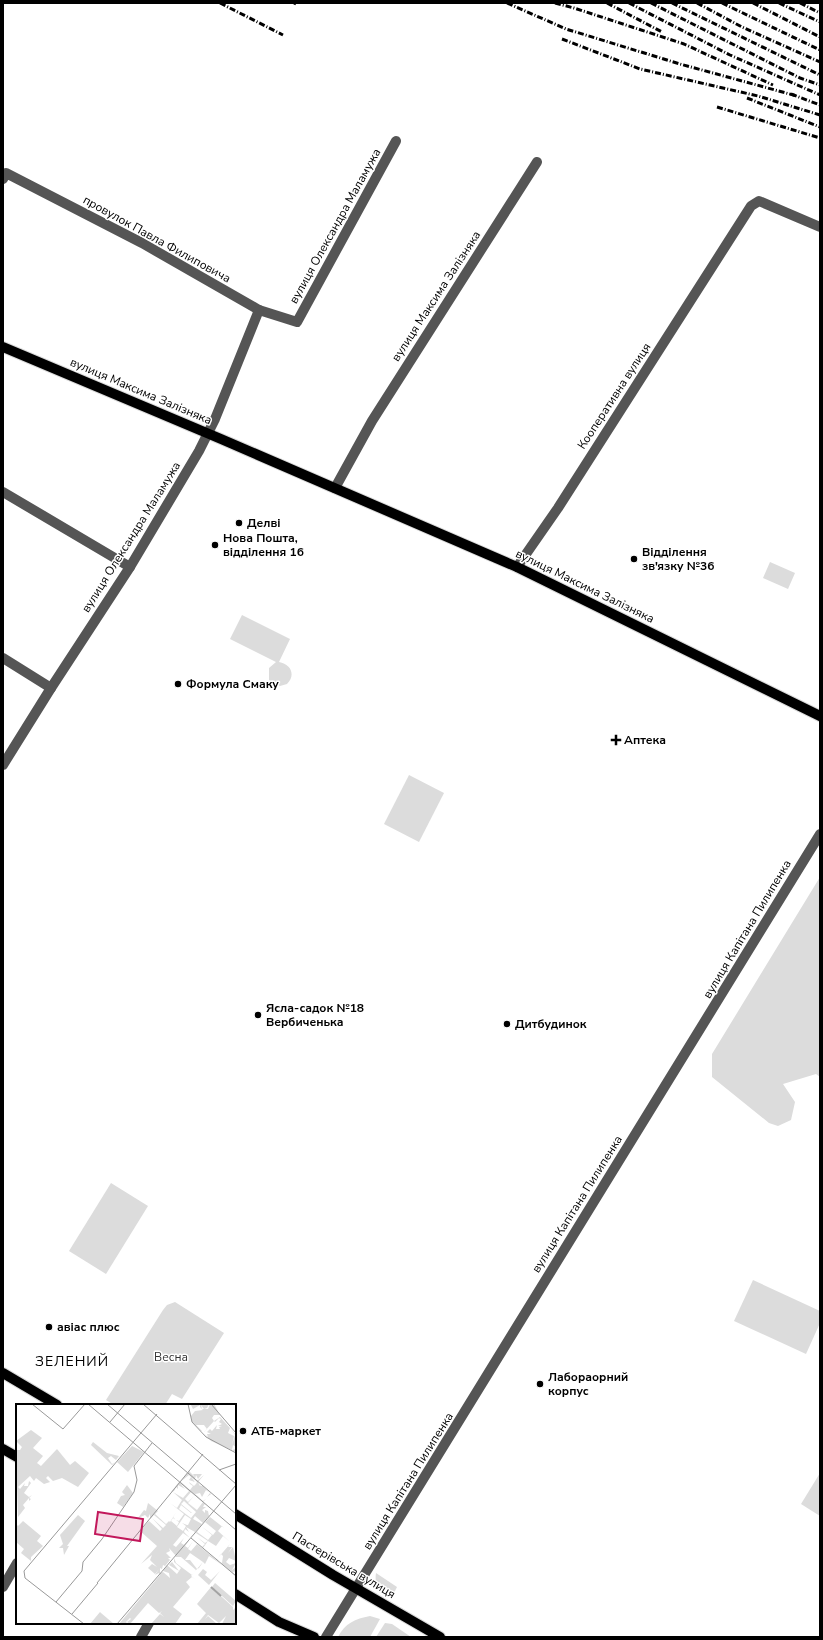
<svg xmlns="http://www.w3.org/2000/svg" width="823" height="1640" viewBox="0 0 823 1640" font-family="'Nunito Sans',sans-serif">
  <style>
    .green { fill: #dcdcdc }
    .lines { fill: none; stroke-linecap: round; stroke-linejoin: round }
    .major-casing { stroke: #dbdbdb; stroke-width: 12 }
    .minor { stroke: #555; stroke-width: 10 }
    .major { stroke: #000; stroke-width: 10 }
    .rail { stroke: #000; stroke-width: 3; stroke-dasharray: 6 2 1 2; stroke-linecap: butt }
    .poi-dot { fill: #000; stroke: #fff; stroke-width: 1.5 }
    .labels { text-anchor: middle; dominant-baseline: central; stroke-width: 3; stroke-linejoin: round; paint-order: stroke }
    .street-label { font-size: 12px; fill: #000; stroke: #fff }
    .poi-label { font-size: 12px; font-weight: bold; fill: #000; stroke: #fff; text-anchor: start }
    .park-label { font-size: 12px; fill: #333; stroke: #fff }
    .quarter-label { font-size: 14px; letter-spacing: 1px; fill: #000; stroke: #fff }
    .inset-river { fill: none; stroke: #a3a3a3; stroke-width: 2 }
    .inset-road { fill: none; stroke: #999; stroke-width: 1 }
    .view { fill: #c2185b; fill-opacity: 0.15; stroke: #c2185b; stroke-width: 2 }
    .inset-edge { fill: none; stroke: #000; stroke-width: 2 }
  </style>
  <rect width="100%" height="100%" fill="#fff"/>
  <!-- green -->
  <g class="green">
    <path d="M 770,562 L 795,573 L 788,589 L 763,578 Z"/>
    <path d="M 242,615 L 290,639 L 279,662 C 291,664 296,675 287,684 L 280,686 L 269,680 L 269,668 L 276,662 L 230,639 Z"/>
    <path d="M 409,775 L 444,793 L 419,842 L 384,824 Z"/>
    <path d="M 820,877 L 820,1077 L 816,1074 L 783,1084 L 795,1102 L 791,1120 L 778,1126 L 769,1123 L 712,1077 L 712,1054 Z"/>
    <path d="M 111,1183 L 148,1206 L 106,1274 L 69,1251 Z"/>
    <path d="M 753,1280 L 820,1311 L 820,1323 L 806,1354 L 734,1321 Z"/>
    <path d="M 175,1302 L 224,1333 L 182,1399 L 172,1394 L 165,1405 L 114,1405 L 106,1400 L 163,1310 L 167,1305 Z"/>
    <path d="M 820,1473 L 820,1516 L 801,1504 Z"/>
    <path d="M 376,1573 L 397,1587 L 392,1597 C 380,1592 374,1587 376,1573 Z"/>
    <path d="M 370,1616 L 380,1619 L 370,1637 L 338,1637 C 345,1623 355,1619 370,1616 Z"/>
    <path d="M 385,1623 L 392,1624 L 411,1637 L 376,1637 Z"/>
  </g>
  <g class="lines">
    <defs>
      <g id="major">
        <path d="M 3,347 L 221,439 L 517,567 L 820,716"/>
        <path d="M 3,1373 L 57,1405"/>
        <path d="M 3,1449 L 17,1457"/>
        <path d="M 235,1514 L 333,1575 L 440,1637"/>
        <path d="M 235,1594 L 279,1622 L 314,1637"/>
      </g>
    </defs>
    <!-- major casing -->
    <use href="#major" class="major-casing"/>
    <!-- minor -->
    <g class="minor">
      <path d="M 3,179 L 6,173 L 142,243 L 259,310 L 297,322 L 396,141"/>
      <path d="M 335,488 L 372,421 L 537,162"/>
      <path d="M 3,492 L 130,567"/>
      <path d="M 517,567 L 558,508 L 751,206 L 759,201 L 820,227"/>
      <path d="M 3,658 L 51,688"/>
      <path d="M 3,765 L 51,688 L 130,567 L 199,451 L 215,419 L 259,310"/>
      <path d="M 3,1587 L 17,1563"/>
      <path d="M 141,1637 L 149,1623"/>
      <path d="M 326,1637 L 820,834"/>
    </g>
    <!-- major -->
    <use href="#major" class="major"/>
    <!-- rail -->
    <g class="rail">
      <path d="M 220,3 L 283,35"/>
      <path d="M 294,3 L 296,4"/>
      <path d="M 507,3 L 566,29 L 680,64 L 797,96"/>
      <path d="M 555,3 L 574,8 L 684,44 L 773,85"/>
      <path d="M 607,3 L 662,32"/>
      <path d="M 629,3 L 730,55 L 820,95"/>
      <path d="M 651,3 L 800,78 L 820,85"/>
      <path d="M 672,3 L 820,75"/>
      <path d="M 697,3 L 742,27 L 820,62"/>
      <path d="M 722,3 L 820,50"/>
      <path d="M 753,3 L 820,37"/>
      <path d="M 779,3 L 820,22"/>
      <path d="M 800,3 L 820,13"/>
      <path d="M 562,39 L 640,69 L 758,96 L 820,115"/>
      <path d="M 791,94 L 820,105"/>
      <path d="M 747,98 L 820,127"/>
      <path d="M 717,107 L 820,138"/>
    </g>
  </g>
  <!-- markers -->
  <g class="poi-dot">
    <circle cx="239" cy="523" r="4"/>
    <circle cx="215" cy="545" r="4"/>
    <circle cx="634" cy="559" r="4"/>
    <circle cx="178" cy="684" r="4"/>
    <path d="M614 734h4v4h4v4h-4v4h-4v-4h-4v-4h4z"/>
    <circle cx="258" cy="1015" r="4"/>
    <circle cx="507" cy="1024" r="4"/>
    <circle cx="49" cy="1327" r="4"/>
    <circle cx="540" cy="1384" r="4"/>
    <circle cx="243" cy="1431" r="4"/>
  </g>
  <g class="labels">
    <!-- street labels -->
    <g class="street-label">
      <text transform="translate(335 226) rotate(-61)">вулиця Олександра Маламужа</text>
      <text transform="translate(157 239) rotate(29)">провулок Павла Филиповича</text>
      <text transform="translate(436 296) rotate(-57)">вулиця Максима Залізняка</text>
      <text transform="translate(141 391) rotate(23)">вулиця Максима Залізняка</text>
      <text transform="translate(614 396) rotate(-57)">Кооперативна вулиця</text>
      <text transform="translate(131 537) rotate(-58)">вулиця Олександра Маламужа</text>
      <text transform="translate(585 586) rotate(26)">вулиця Максима Залізняка</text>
      <text transform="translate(747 929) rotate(-59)">вулиця Капітана Пилипенка</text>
      <text transform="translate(577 1204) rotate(-58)">вулиця Капітана Пилипенка</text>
      <text transform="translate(408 1481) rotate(-58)">вулиця Капітана Пилипенка</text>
      <text transform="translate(344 1565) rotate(31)">Пастерівська вулиця</text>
    </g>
    <!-- poi labels -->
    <g class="poi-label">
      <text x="247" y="523">Делві</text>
      <text x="223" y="538">Нова Пошта,<tspan x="223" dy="14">відділення 16</tspan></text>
      <text x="642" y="552">Відділення<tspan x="642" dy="14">зв'язку №36</tspan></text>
      <text x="186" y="684">Формула Смаку</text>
      <text x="624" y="740">Аптека</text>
      <text x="266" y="1008">Ясла-садок №18<tspan x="266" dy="14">Вербиченька</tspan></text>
      <text x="515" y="1024">Дитбудинок</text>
      <text x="57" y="1327">авіас плюс</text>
      <text x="548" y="1377">Лабораорний<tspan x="548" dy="14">корпус</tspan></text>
      <text x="251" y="1431">АТБ-маркет</text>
    </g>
    <!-- park labels -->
    <g class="park-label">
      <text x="171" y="1357">Весна</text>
    </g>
    <!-- quarter labels -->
    <g class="quarter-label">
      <text x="72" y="1361">ЗЕЛЕНИЙ</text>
    </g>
  </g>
  <!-- overview -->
  <g transform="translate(16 1404)">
    <rect width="220" height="220" fill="#fff"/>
    <path d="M 193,0 L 191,4 L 188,5 L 185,1 L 186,5 L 192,5 L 194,0 L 196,2 L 198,0 L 204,11 L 198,11 L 196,14 L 198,17 L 188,28 L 191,25 L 188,21 L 180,21 L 186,27 L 185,27 L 176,18 L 174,8 L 175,12 L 179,7 L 187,6 L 184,3 L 184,1 L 177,5 L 175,1 ZM 204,13 L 214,24 L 212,29 L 218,32 L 216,41 L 219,31 L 215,25 L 219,30 L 220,43 L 217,41 L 216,46 L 220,45 L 220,48 L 195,37 L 187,29 L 192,33 L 191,30 L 195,30 L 191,28 L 194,25 L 196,27 L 201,21 L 200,25 L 204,25 L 203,23 L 206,22 L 202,22 L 206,20 L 203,18 L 205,15 L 203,14 L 199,18 L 198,17 ZM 15,26 L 26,34 L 17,44 L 27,52 L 21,59 L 25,62 L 41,45 L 54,61 L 59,57 L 73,69 L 62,83 L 46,74 L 37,77 L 32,72 L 30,74 L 34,78 L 28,80 L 20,74 L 18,77 L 14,72 L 2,83 L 4,85 L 9,79 L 8,82 L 12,82 L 13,77 L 15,79 L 8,89 L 13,93 L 16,91 L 13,94 L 15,95 L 13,97 L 13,94 L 7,101 L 9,104 L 2,113 L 0,46 L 4,46 L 6,43 L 0,37 ZM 77,38 L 91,49 L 103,52 L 100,56 L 95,52 L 92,54 L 96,60 L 99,58 L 96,61 L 75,41 ZM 116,42 L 128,48 L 112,68 L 101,58 ZM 173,67 L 179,73 L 177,70 L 186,70 L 182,75 L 180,71 L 179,75 L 181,77 L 188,71 L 182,78 L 184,82 L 185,81 L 185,82 L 187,82 L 195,90 L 191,93 L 194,89 L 190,86 L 186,93 L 184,89 L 179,90 L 187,97 L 190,95 L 187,98 L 192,102 L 189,100 L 188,101 L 187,103 L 190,103 L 186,106 L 189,109 L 189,106 L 192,107 L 193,112 L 187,119 L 179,112 L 177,115 L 186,120 L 175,133 L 177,131 L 174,128 L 177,131 L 179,128 L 170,123 L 173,128 L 169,125 L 168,128 L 174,134 L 167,129 L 157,141 L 160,143 L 168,134 L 165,139 L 168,141 L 174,135 L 169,142 L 172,144 L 177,137 L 172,145 L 175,147 L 181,140 L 206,161 L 193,152 L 189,160 L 187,158 L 175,172 L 180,176 L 176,173 L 170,178 L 174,183 L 157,203 L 166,210 L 159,220 L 135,220 L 144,210 L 148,213 L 144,209 L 146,207 L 143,209 L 132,199 L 114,220 L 111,218 L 115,215 L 114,214 L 110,218 L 112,220 L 103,220 L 144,171 L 143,169 L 139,171 L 143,165 L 139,170 L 132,164 L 136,160 L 141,163 L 134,156 L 136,151 L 125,160 L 141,142 L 124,127 L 133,117 L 144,127 L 146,125 L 136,114 L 147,124 L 150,121 L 138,111 L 134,115 L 134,110 L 132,114 L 129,111 L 122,114 L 128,106 L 130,107 L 132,99 L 142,107 L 139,110 L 150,120 L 153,117 L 144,109 L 153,117 L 154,118 L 161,107 L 157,113 L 160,116 L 157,114 L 155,117 L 161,122 L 163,118 L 160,116 L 163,117 L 168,110 L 154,99 L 161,104 L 166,96 L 157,88 L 167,94 L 173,87 L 163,78 L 169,85 L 162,81 L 162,85 L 160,83 L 158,87 L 155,88 L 163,78 L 165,78 L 174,86 L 177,82 L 174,80 L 173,78 L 178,82 L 180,80 L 181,78 L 175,73 L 179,78 L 173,76 L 175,73 L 173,71 L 164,78 ZM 175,88 L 187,98 L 181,106 L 172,99 L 178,92 L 172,98 L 169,95 ZM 168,97 L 180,108 L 175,114 L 163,105 L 165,101 L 175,109 L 176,109 L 165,100 ZM 169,111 L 175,115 L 172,121 L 171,121 L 166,119 L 170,122 L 167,127 L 161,123 ZM 169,142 L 159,153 L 165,153 L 180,166 L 176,171 L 160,159 L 158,154 L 158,158 L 165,164 L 163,167 L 156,158 L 153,161 L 163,167 L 161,170 L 151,161 L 147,167 L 153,169 L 154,174 L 147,168 L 144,169 L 144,164 L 146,165 L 147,161 L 149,162 L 154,156 L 152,154 L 155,154 L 150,149 L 154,147 L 153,144 L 160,152 ZM 174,149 L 187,158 L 183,164 L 181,165 L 174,156 L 169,156 ZM 111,81 L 117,89 L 107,103 L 101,99 L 105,92 L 109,91 L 106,88 ZM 62,111 L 69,117 L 51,142 L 53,142 L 48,151 L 47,144 L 43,144 L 47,140 L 44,131 ZM 194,113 L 208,124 L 206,122 L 202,127 L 214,138 L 207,132 L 200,142 L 192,137 L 187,144 L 176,134 L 185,122 L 197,131 L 200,127 L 189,118 ZM 185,122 L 196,131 L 192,136 L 181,128 ZM 180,129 L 192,137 L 189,139 L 181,133 L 189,140 L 186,143 L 176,134 ZM 7,117 L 25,132 L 21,137 L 27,142 L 15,153 L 15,157 L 5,149 L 8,145 L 0,138 L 0,120 L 2,122 ZM 214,140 L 212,143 L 216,143 L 212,149 L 217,143 L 220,157 L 213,154 L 210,158 L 214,161 L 220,159 L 216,166 L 220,163 L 220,167 L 217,168 L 219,171 L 204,158 L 206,159 L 207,152 L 205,150 L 201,155 L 203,157 L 194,150 L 201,155 ZM 187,165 L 191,168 L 189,171 L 195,176 L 204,167 L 193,181 L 182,171 ZM 199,179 L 220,197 L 217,202 L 196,183 ZM 195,183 L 217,203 L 217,206 L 220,203 L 220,220 L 206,220 L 210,212 L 203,219 L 192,211 L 189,215 L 192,212 L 201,220 L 181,220 L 190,209 L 181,200 ZM 84,208 L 85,209 L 98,220 L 74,220 Z" fill="#dcdcdc" fill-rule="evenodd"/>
    <path class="inset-river" d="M 195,183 L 205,192"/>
    <path class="inset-road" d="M 16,0 L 47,25 L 69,0M 72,0 L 220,126M 91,0 L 220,110M 127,0 L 220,80M 172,0 L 176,18 L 190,33 L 220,49M 195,0 L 220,29M 94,18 L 109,0M 203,66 L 220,60M 175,134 L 220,172M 81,179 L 187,50M 40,198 L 66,167 L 67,158 L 86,135 L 118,88 L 121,76 L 118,62 L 136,39M 56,210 L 82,179M 68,220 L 9,174 L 8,167 L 141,10M 101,220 L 220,81"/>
    <path class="view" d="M 82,108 L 127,115 L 124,137 L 79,130 Z"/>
    <rect width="220" height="220" class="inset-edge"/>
  </g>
  <!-- border -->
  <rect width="823" height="1640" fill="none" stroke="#000000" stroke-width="8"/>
</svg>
